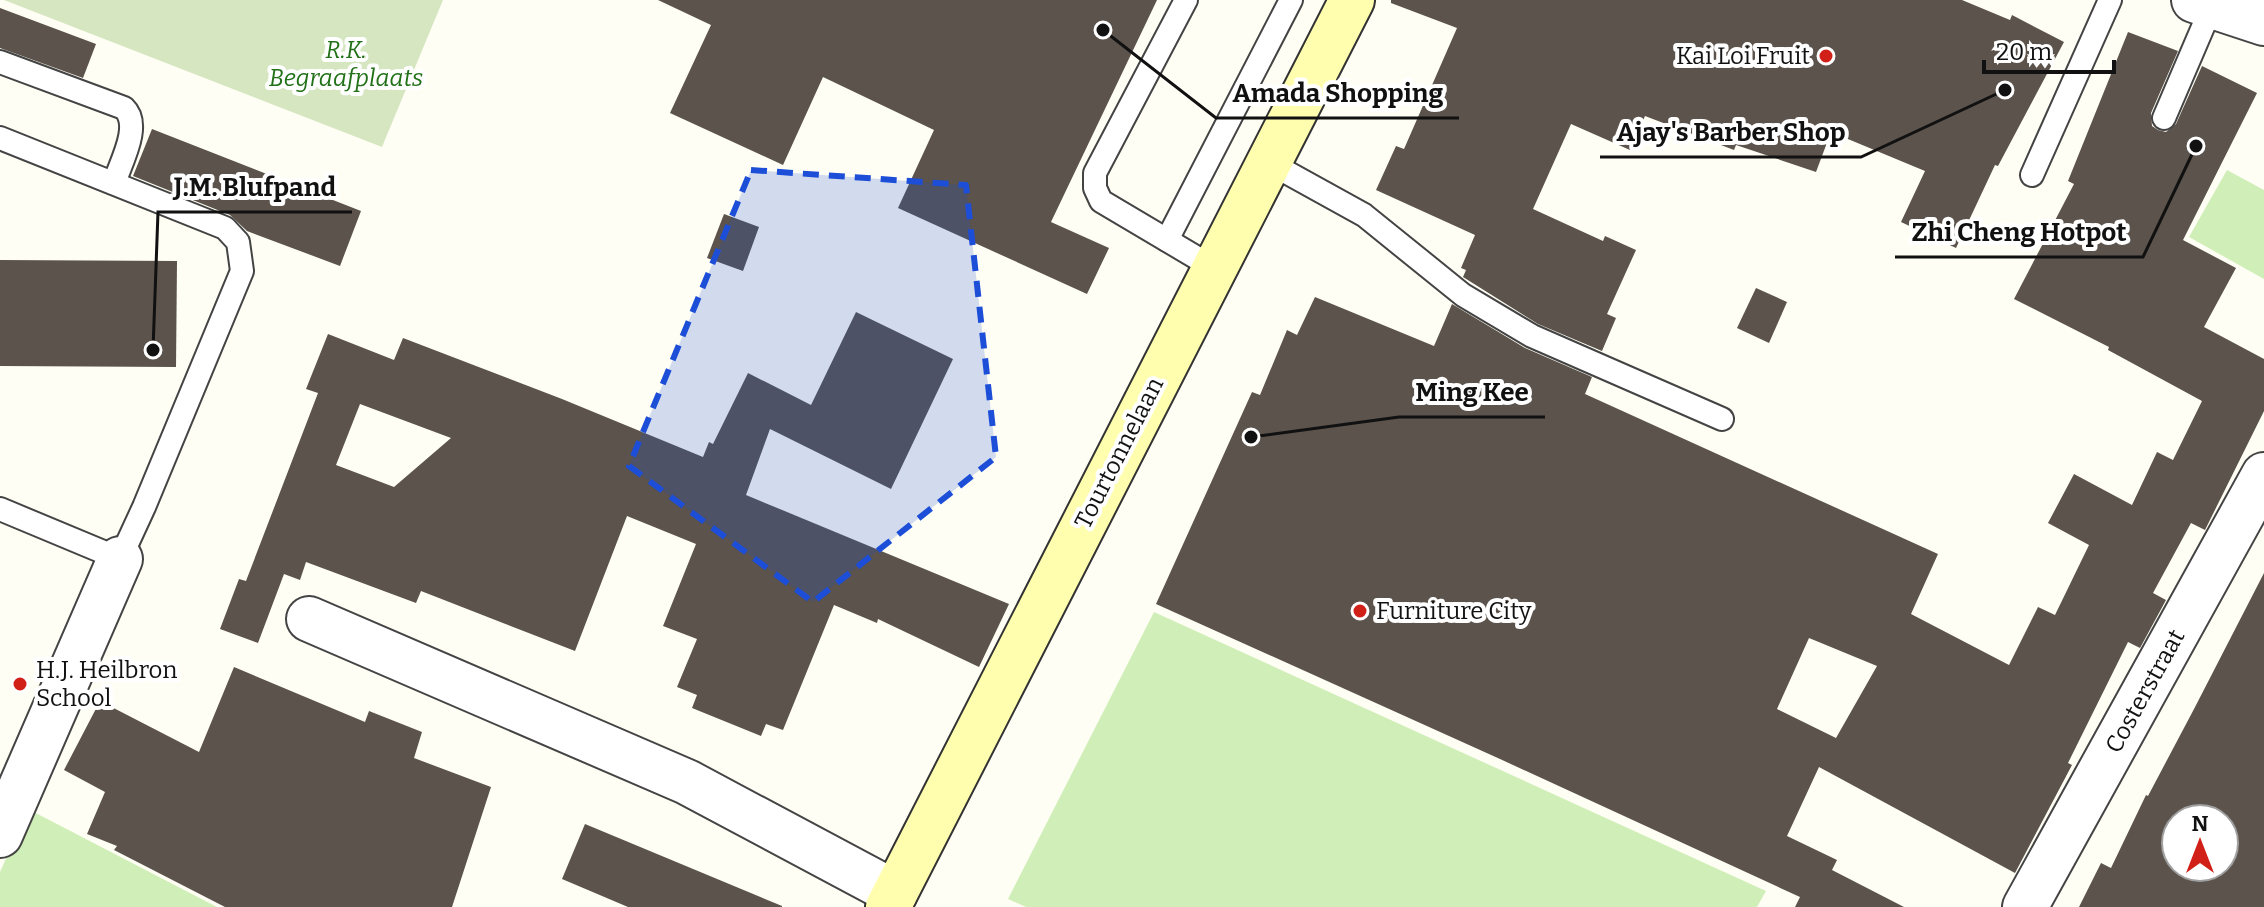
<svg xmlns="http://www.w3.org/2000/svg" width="2264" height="907" viewBox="0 0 2264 907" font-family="Bitter,serif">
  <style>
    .green { fill: #d0efb8 }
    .cemetery { fill: #d6e6c1 }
    .building { fill: #5b534c; fill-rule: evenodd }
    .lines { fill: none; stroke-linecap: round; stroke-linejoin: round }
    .lane-casing { stroke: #444; stroke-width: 26 }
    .street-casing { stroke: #444; stroke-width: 48 }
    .secondary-casing { stroke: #333; stroke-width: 48 }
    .lane { stroke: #fff; stroke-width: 22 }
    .street { stroke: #fff; stroke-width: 44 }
    .secondary { stroke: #fffeaf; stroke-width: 44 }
    .marked { fill: #1d4ed8; fill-opacity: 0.2; stroke: #1d4ed8; stroke-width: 6; stroke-dasharray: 16 10; stroke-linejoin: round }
    .poi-dot { fill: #d12018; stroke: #fff; stroke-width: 3 }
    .labels { text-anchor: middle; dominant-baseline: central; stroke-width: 8; stroke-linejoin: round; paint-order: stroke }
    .park-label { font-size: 24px; font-style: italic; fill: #227118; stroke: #fff }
    .poi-label { font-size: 24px; fill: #111; stroke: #fff; text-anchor: start }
    .street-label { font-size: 24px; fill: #111; stroke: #fff }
    .leader { fill: none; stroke: #111; stroke-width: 3 }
    .callout-dot { fill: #111; stroke: #fff; stroke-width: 3 }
    .callout-label { font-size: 26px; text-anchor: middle; font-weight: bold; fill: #111; stroke: #fff; stroke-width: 8; stroke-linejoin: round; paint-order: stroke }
  </style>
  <rect width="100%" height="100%" fill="#fffef4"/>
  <!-- green -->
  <g class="green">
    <path d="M 2227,170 L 2264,190 L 2264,279 L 2189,237 Z"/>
    <path d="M 1154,612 L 1766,891 L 1757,907 L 1026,907 L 1008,899 Z"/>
    <path d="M 28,809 L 217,907 L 0,907 L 0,872 Z"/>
  </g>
  <!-- cemetery -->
  <path class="cemetery" d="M 4,0 L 443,0 L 382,147 Z"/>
  <!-- building -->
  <g class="building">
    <path d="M 658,0 L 1157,0 L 1051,222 L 1109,248 L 1087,294 L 898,208 L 934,130 L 823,77 L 783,165 L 670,113 L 711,25 Z"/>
    <path d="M 1391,0 L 1962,0 L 2010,20 L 2012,15 L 2064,42 L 1998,166 L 1995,165 L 1956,248 L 1901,222 L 1925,171 L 1831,132 L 1816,172 L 1736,145 L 1734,150 L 1645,116 L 1630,150 L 1571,124 L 1533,209 L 1603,241 L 1605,236 L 1636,250 L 1607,314 L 1616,318 L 1602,351 L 1538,324 L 1463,277 L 1466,270 L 1461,268 L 1475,235 L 1376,190 L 1396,146 L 1404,149 L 1457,28 L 1391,3 Z"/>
    <path d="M 0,8 L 96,44 L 83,78 L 0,48 Z"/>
    <path d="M 2128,32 L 2178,51 L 2151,113 L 2152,126 L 2158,130 L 2166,132 L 2176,124 L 2202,66 L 2257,93 L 2183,240 L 2236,268 L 2204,327 L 2264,359 L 2264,411 L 2205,530 L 2191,523 L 2153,593 L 2166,600 L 2140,648 L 2128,642 L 2068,763 L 2072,765 L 2015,873 L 1819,767 L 1787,836 L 1837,860 L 1832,870 L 1904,907 L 1795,907 L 1800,897 L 1500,759 L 1156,604 L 1252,392 L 1260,395 L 1287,330 L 1297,335 L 1315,297 L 1434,346 L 1452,304 L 1525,348 L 1592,377 L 1585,394 L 1938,554 L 1911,614 L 2009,665 L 2038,607 L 2055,615 L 2089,545 L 2048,523 L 2074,474 L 2132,505 L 2157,452 L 2173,460 L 2202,401 L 2108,350 L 2109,347 L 2014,299 L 2074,184 L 2068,181 ZM 1809,638 L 1877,666 L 1836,738 L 1777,709 Z"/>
    <path d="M 152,129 L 361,211 L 340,266 L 247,231 L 230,215 L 133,176 Z"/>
    <path d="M 724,214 L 759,227 L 743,271 L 707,258 Z"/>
    <path d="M 0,260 L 177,261 L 176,367 L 0,366 Z"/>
    <path d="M 1756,288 L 1787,302 L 1769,343 L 1737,328 Z"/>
    <path d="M 856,312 L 953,359 L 891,489 L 770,429 L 746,495 L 1009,604 L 979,667 L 878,619 L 877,623 L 834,605 L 783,730 L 766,724 L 761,736 L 692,708 L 697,695 L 677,687 L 697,639 L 663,626 L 696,544 L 627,516 L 575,651 L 421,591 L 416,603 L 306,562 L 300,580 L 284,574 L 258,643 L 220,629 L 239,579 L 246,581 L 318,393 L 306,389 L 328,334 L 394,360 L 403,338 L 562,399 L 703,457 L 709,442 L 713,444 L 748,373 L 811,405 ZM 360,404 L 451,438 L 394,487 L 336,465 Z"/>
    <path d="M 2264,573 L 2264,907 L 2079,907 L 2101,863 L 2111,868 L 2146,795 L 2148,796 L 2194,709 ZM 2176,819 L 2224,819 L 2224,867 L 2176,867 Z"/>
    <path d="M 234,667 L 365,722 L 369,711 L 422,732 L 414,758 L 491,787 L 452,907 L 225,907 L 114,850 L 117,846 L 87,834 L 105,792 L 64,770 L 100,701 L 199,752 Z"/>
    <path d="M 585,824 L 782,906 L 782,907 L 628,907 L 562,879 Z"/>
  </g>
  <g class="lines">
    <defs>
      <g id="lane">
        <path d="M 1186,0 L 1095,173 L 1095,188 L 1101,201 L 1214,268"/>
        <path d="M 0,62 L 124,108 C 142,125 121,162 114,183"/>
        <path d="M 2164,118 L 2212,6"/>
        <path d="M 0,138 L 225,228 L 238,242 L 242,271 L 144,507 L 120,559 L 0,509"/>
        <path d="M 1268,162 L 1364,215 L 1463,295 L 1532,336 L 1722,419"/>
        <path d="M 2032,175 L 2110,0"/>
        <path d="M 1167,240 L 1291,0"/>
      </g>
      <g id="street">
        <path d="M 2194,0 L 2264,23"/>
        <path d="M 309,619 L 687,782 L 895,893"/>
        <path d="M 0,835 L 120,559"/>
        <path d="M 2025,907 L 2264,475"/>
      </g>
      <path id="secondary" d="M 888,907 L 1352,0"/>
    </defs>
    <!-- lane casing -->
    <use href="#lane" class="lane-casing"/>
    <!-- street casing -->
    <use href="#street" class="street-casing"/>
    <!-- secondary casing -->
    <use href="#secondary" class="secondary-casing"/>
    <!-- lane -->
    <use href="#lane" class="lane"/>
    <!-- street -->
    <use href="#street" class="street"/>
    <!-- secondary -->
    <use href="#secondary" class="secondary"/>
  </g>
  <!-- marked area -->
  <path class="marked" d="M 751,170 L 966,185 L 996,457 L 813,602 L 629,466 Z"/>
  <!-- markers -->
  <g class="poi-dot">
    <circle cx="1826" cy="56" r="8"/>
    <circle cx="1360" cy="611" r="8"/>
    <circle cx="20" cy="684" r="8"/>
  </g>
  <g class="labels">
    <!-- park labels -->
    <g class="park-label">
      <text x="346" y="50">R.K.<tspan x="346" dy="28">Begraafplaats</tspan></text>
    </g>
    <!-- poi labels -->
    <g class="poi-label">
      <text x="1810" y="56" text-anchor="end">Kai Loi Fruit</text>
      <text x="1376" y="611">Furniture City</text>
      <text x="36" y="670">H.J. Heilbron<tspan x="36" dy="28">School</tspan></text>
    </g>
    <!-- street labels -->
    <g class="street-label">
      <text transform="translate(1119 453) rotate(-63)">Tourtonnelaan</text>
      <text transform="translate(2145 691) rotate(-61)">Costerstraat</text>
    </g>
  </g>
  <!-- callouts -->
  <path class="leader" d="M1103 30L1216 118H1459M2005 90L1861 157H1600M153 350L158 212H352M2196 146L2143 257H1895M1251 437L1399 417H1545"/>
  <g class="callout-dot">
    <circle cx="1103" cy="30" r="8"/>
    <circle cx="2005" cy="90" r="8"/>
    <circle cx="153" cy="350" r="8"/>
    <circle cx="2196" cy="146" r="8"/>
    <circle cx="1251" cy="437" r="8"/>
  </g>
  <g class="callout-label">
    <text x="1338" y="102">Amada Shopping</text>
    <text x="1731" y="141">Ajay's Barber Shop</text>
    <text x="255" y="196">J.M. Blufpand</text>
    <text x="2019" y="241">Zhi Cheng Hotpot</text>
    <text x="1472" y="401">Ming Kee</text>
  </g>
  <!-- north arrow -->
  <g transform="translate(2200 843)"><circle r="38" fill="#ffffff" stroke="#a0a0a0" stroke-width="2"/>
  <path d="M0-6L14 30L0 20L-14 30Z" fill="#d12018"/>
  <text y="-12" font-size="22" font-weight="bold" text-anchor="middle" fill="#111111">N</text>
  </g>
  <!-- scale -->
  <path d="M1984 60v12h130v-12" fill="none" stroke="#111111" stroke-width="4"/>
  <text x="1996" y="60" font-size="24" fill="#111111" stroke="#ffffff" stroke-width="6" paint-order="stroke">20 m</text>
</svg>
